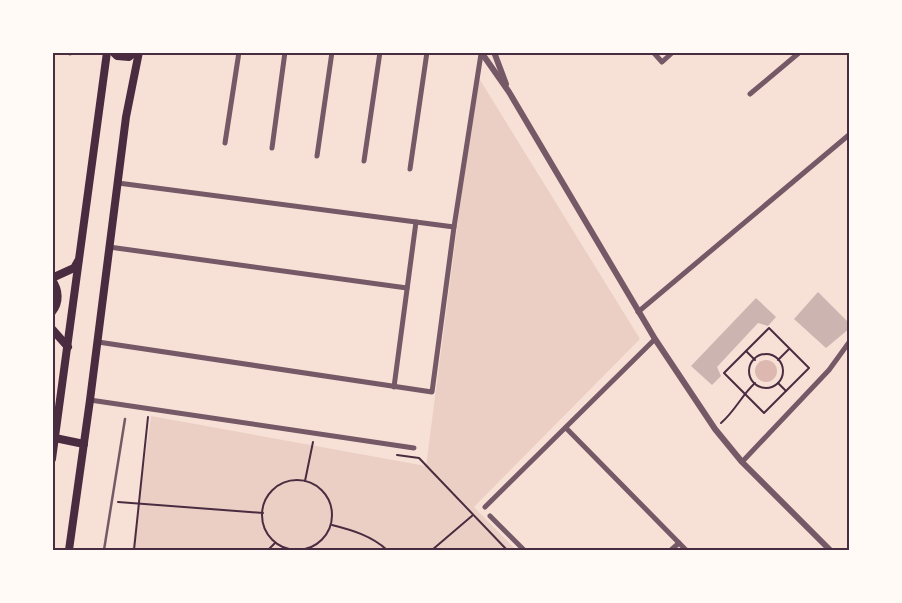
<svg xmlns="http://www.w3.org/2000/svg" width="902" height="603" viewBox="0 0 902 603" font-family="Karla,sans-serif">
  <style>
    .green { fill: #ebcfc5 }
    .water { fill: #dcb8b0 }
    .building { fill: #ccb4b1 }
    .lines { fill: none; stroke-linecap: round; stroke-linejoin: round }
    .path { stroke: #4a2c40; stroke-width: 2 }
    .service { stroke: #755966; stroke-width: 2.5 }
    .minor { stroke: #755966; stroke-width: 5 }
    .tertiary { stroke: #755966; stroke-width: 6 }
    .secondary { stroke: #4a2c40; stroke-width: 8 }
    .neatline { fill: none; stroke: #4a2c40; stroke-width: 2 }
  </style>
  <rect width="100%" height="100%" fill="#f7e1d7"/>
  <!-- green -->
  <path class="green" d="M 477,75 L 640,339 L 474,507 L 516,550 L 132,550 L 151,416 L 426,466 Z"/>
  <!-- water -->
  <circle class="water" cx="766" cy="371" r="11"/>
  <!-- building -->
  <g class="building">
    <path d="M 818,292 L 850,324 L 850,328 L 826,348 L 794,319 Z"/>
    <path d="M 756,298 L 776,317 L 768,326 L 758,323 L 717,367 L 721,376 L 712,385 L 691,366 Z"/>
  </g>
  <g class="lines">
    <!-- path -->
    <g class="path">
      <path d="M 769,328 L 809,368 L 764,413 L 724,373 Z"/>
      <path d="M 746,351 L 755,360"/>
      <circle cx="766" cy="371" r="17"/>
      <path d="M 778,360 L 789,349"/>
      <path d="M 778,383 L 786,391"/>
      <path d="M 721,423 C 736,410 741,396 755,383"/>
      <path d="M 397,455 L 419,458 L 507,550"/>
      <circle cx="297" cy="515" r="35"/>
      <path d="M 305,481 L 313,442"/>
      <path d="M 118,502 L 263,513"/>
      <path d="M 332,525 C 352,530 372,536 387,550"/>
      <path d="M 134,550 L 148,417"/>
      <path d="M 268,550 L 275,543"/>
      <path d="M 432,550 L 473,515"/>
    </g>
    <!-- service -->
    <path class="service" d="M 104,550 L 125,419"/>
    <!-- minor -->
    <g class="minor">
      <path d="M 67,52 L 70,53"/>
      <path d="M 653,52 L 662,62 L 673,52"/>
      <path d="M 750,94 L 800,52"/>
      <path d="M 225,143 L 239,52"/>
      <path d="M 272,148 L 285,52"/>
      <path d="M 317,156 L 332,52"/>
      <path d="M 364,161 L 380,52"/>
      <path d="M 410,169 L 427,52"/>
      <path d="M 118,183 L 454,227"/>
      <path d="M 109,247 L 407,288"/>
      <path d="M 638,312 L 850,134"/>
      <path d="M 98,342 L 432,392 L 454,227 L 481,54"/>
      <path d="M 394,387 L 416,222"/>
      <path d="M 90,400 L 414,448"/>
      <path d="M 566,428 L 686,550"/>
      <path d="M 742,462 L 829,370 L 850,341"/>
      <path d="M 485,507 L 655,339"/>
      <path d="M 490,516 L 524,550"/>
      <path d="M 671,550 L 679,543"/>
    </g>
    <!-- tertiary -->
    <g class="tertiary">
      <path d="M 481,52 L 509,92 L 655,339 L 715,429 L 742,462 L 830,550"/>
      <path d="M 494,52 L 506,84"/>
    </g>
    <!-- secondary -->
    <g class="secondary">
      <path d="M 113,52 L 117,56 L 129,57 L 135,52"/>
      <path d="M 52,278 L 74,268 L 78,261"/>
      <path d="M 52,280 C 59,290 60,302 52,312"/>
      <path d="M 52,329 L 68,347"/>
      <path d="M 55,438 L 84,444"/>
      <path d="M 52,459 L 107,52"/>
      <path d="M 69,550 L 90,400 L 126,117 L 139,52"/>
    </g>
  </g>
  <!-- border -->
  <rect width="902" height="603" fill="none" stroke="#fffaf5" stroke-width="108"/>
  <rect x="54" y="54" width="794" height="495" class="neatline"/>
</svg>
